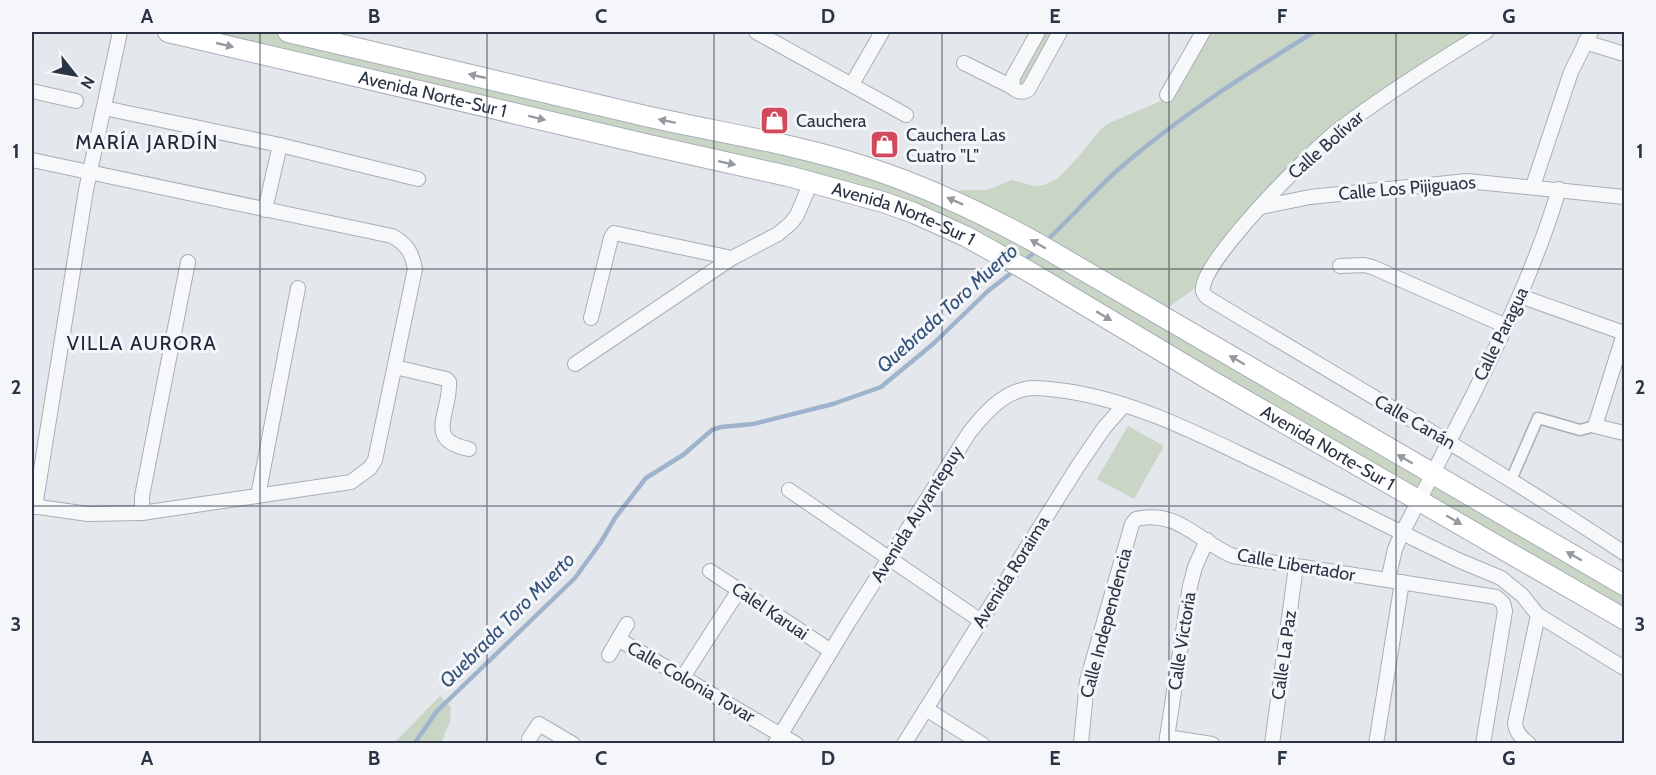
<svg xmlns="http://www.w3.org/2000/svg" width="1656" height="775" viewBox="0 0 1656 775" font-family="Cabin,sans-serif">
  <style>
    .green { fill: #c9d6c5 }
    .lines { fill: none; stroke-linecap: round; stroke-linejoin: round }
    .stream { stroke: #9fb4cc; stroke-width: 4.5 }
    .pedestrian-casing { stroke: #a9aeb7; stroke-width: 13 }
    .minor-casing { stroke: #a9aeb7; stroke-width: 16 }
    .secondary-casing { stroke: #a9aeb7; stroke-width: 22 }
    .pedestrian { stroke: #f7f8fa; stroke-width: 10 }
    .minor { stroke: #f7f8fa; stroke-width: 14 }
    .secondary { stroke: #fff; stroke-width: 20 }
    .oneway { fill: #959aa2 }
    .grid { fill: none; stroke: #2b3445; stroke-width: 1.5; stroke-opacity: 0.55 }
    .labels { text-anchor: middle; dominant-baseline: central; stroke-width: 6; stroke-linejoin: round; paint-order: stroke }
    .street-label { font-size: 18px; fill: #2b3445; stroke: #f4f6f9 }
    .poi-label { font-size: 18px; fill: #2b3445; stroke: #f4f6f9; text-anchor: start }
    .neighbourhood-label { font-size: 20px; letter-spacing: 1.5px; fill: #1d2536; stroke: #f4f6f9 }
    .water-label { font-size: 20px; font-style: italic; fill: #34527a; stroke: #f4f6f9 }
    .neatline { fill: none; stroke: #2b3445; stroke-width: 2 }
    .grid-label { font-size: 20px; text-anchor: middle; font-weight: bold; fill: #2b3445 }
  </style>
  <rect width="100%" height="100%" fill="#e4e7ec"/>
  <!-- green -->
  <g class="green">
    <path d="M 168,32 L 288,32 L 955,194 L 962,190 L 987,190 L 1012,180 L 1034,186 L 1044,185 L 1057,179 L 1079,156 L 1099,131 L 1107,124 L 1163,100 L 1203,32 L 1486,32 L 1321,145 L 1205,281 L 1158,315 L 1624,585 L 1624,619 L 914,213 Z"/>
    <path d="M 1038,32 L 1060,32 L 1022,92 L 1013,77 Z"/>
    <path d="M 1128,426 L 1164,446 L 1134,499 L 1097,479 Z"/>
    <path d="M 440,696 L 451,707 L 450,722 L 441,743 L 394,743 Z"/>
  </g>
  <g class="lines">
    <!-- stream -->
    <g class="stream">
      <path d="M 1045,242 C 1071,218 1094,191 1120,168 C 1180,116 1246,74 1314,32"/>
      <path d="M 1023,262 L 1037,250"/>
      <path d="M 414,744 L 437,711 L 575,578 L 601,542 L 615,518 L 646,478 L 683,455 L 712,430 L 721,427 L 753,424 L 833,404 L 881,387 L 933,344 L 988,291 L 1015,270"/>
    </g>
    <defs>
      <path id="pedestrian" d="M 1511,480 L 1538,418 L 1580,430 L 1595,426"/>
      <g id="minor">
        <path d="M 756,32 L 906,115"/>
        <path d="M 1038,32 L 1013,77 L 1012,87 C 1018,92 1021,93 1028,90 L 1060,32"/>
        <path d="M 1486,32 C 1435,63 1384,95 1337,131 C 1309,153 1208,255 1203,287 C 1202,292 1204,295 1208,298 C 1347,382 1489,463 1624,553"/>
        <path d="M 1585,42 L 1624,54"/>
        <path d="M 964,63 L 1012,87"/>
        <path d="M 852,84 L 882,32"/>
        <path d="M 32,91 L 76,101"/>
        <path d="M 1167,95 L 1203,32"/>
        <path d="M 104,108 L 280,145 L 418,179"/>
        <path d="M 32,160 L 392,236 C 407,244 412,253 415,269 L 375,460 L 370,468 L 351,482 L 142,513 L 88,514 L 32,506"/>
        <path d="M 1533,186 L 1571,72 L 1591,32"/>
        <path d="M 1261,207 L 1310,197 L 1467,181 L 1624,197"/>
        <path d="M 265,210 L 280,145"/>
        <path d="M 1340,266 L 1364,265 L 1372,267 L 1506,326"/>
        <path d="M 1520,296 L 1624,333"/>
        <path d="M 591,318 L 611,238 L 614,233 L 732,258"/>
        <path d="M 1624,334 L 1595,426 L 1624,433"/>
        <path d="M 575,364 L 732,258 L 778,234 L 791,223 L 797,215 L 811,182"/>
        <path d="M 395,367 L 446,379 L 449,382 C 451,413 423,440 469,449"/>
        <path d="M 789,490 L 981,621"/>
        <path d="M 258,496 L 298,288"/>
        <path d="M 35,507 L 86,190 L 120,32"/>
        <path d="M 142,513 L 142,496 L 188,262"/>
        <path d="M 710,571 L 831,651"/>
        <path d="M 1388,580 L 1395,549 L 1402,533 C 1426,488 1448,443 1471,399 C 1505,330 1537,263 1559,189"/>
        <path d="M 618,639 L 796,744"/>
        <path d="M 609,655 L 627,624"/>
        <path d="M 683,677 L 739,590"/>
        <path d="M 926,709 L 982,744"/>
        <path d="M 1167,737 L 1212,744"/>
        <path d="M 529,739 L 539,724 L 573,744"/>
        <path d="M 775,744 L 848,623 L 969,433 C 983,415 1001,394 1025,389 C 1037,386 1054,390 1066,391 C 1139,402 1204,437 1270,468 C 1333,498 1395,530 1458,560 L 1501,578 L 1522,595 L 1538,615 L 1624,668"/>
        <path d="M 904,744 L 1078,466 L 1104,428 L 1124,405"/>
        <path d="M 1081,744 L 1087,681 L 1132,524 L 1136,519 C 1178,509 1199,542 1233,556 L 1496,597 L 1503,603 L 1505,611 L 1483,744"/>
        <path d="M 1166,744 L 1190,586 L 1195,567 L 1207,540"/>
        <path d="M 1272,744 L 1296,566"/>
        <path d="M 1376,744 L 1402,582"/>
        <path d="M 1529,744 C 1521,737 1516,733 1515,723 L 1538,615"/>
      </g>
      <g id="secondary">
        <path id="s1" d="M 168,32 L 649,145 L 788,176 L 883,202 L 914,213 L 967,237 L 1028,271 L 1210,380 L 1624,619"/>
        <path d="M 288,32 C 406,59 523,88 641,115 C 715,132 793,143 866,167 C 925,186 980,212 1035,242 L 1624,585"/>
      </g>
    </defs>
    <!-- pedestrian casing -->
    <use href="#pedestrian" class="pedestrian-casing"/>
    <!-- minor casing -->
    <use href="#minor" class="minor-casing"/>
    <!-- secondary casing -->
    <use href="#secondary" class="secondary-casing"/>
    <!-- pedestrian -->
    <use href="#pedestrian" class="pedestrian"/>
    <!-- minor -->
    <use href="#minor" class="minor"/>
    <!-- secondary -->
    <use href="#secondary" class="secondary"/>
  </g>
  <!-- one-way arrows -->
  <defs><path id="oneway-solid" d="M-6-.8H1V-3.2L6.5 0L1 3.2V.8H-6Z" transform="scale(1.5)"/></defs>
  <g class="oneway">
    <use href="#oneway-solid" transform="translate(225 45) rotate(13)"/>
    <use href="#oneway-solid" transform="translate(477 76) rotate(-167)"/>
    <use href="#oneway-solid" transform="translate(537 118) rotate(14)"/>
    <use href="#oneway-solid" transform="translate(667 121) rotate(-168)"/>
    <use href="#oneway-solid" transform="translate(727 163) rotate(12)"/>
    <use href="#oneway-solid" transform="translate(955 201) rotate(-156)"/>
    <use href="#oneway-solid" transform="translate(1038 244) rotate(-150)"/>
    <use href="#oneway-solid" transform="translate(1104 316) rotate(31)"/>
    <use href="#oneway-solid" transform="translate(1237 360) rotate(-150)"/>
    <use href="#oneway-solid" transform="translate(1405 459) rotate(-150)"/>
    <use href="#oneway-solid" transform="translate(1454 520) rotate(30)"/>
    <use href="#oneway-solid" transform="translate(1574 556) rotate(-150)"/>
  </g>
  <!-- grid -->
  <path class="grid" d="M 260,32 L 260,744M 487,32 L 487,744M 714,32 L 714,744M 942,32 L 942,744M 1169,32 L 1169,744M 1396,32 L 1396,744M 32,269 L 1624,269M 32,506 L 1624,506"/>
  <!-- icons -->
  <defs>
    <symbol id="shop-square" viewBox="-11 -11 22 22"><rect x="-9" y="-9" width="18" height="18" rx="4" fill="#d1495b" stroke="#f4f6f9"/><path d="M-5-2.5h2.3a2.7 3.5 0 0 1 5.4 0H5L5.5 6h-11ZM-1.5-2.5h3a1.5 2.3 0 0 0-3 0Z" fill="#fff"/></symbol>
  </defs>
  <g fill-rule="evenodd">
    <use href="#shop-square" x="758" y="104" width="33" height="33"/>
    <use href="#shop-square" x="868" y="128" width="33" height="33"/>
  </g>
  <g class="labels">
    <!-- street labels -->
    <g class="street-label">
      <text stroke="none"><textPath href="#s1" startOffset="272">Avenida Norte-Sur 1</textPath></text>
      <text transform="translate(1326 145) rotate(-41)">Calle Bolívar</text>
      <text transform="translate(1407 188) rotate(-5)">Calle Los Pijiguaos</text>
      <text stroke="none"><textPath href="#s1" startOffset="758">Avenida Norte-Sur 1</textPath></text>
      <text transform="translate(1501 334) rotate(-64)">Calle Paragua</text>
      <text transform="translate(1415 422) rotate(30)">Calle Canán</text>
      <text stroke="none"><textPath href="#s1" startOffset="1244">Avenida Norte-Sur 1</textPath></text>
      <text transform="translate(917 514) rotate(-58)">Avenida Auyantepuy</text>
      <text transform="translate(1296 565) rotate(10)">Calle Libertador</text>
      <text transform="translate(1011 572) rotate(-58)">Avenida Roraima</text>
      <text transform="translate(770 611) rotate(34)">Calel Karuai</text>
      <text transform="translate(1106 623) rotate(-75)">Calle Independencia</text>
      <text transform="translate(1182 641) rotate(-81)">Calle Victoria</text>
      <text transform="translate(1284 655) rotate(-82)">Calle La Paz</text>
      <text transform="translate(691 682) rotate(30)">Calle Colonia Tovar</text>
    </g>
    <!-- poi labels -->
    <g class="poi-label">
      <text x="796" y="121">Cauchera</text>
      <text x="906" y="135">Cauchera Las<tspan x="906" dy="21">Cuatro "L"</tspan></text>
    </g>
    <!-- neighbourhood labels -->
    <g class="neighbourhood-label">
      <text x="147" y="142">MARÍA JARDÍN</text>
      <text x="142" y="343">VILLA AURORA</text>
    </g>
    <!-- water labels -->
    <g class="water-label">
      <text transform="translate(947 308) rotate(-42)">Quebrada Toro Muerto</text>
      <text transform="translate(507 620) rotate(-45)">Quebrada Toro Muerto</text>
    </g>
  </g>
  <!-- border -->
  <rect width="1656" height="775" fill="none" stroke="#f4f6f9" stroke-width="66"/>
  <!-- north arrow -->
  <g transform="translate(75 75) rotate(121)" stroke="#f4f6f9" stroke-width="4.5" paint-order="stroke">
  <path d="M0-4.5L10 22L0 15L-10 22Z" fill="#2b3445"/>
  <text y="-9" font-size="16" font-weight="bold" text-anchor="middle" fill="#2b3445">N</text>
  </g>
  <rect x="33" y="33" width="1590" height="709" class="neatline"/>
  <g class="grid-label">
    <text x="147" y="23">A</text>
    <text x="374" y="23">B</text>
    <text x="601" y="23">C</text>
    <text x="828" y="23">D</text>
    <text x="1055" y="23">E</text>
    <text x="1282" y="23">F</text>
    <text x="1509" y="23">G</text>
    <text x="16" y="158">1</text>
    <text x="1640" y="158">1</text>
    <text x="16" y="394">2</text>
    <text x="1640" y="394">2</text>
    <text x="16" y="631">3</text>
    <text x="1640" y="631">3</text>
    <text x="147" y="765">A</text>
    <text x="374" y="765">B</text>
    <text x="601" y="765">C</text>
    <text x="828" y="765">D</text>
    <text x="1055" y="765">E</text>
    <text x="1282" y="765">F</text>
    <text x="1509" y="765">G</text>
  </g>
</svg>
